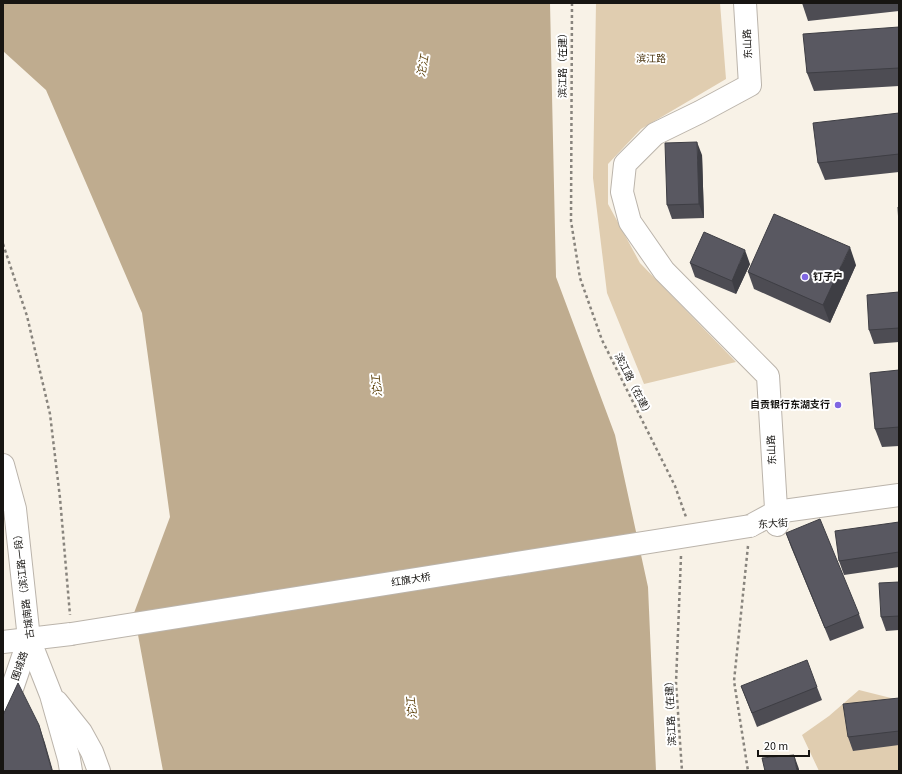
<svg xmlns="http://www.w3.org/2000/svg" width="902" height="774" viewBox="0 0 902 774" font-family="'Source Sans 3','Noto Sans SC',sans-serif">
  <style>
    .green { fill: #e0cdb0 }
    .water { fill: #bfac8f }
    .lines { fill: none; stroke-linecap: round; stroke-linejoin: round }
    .minor-casing { stroke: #bbb4ab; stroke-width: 24 }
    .major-casing { stroke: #bbb4ab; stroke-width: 24 }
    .path { stroke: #88847d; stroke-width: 2.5; stroke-dasharray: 3 3; stroke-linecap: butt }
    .minor { stroke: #fff; stroke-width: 22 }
    .major { stroke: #fff; stroke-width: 22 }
    .minor-bridge-casing { stroke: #bbb4ab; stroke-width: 24; stroke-linecap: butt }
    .minor-bridge { stroke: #fff; stroke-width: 22 }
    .wall { fill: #4d4c53 }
    .shaded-wall { fill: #3e3e44 }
    .building { fill: #595861; stroke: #3e3e44 }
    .poi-dot { fill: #8066e2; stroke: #fff; stroke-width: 1.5 }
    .labels { text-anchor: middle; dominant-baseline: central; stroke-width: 4; stroke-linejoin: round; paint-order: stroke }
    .street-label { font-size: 10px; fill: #171512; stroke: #fff }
    .park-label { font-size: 10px; fill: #4c3610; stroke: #fff }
    .poi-label { font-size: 10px; font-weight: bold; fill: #171512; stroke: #fff; text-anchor: start }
    .water-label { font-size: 11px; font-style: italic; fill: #593d06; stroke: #fff }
  </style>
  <rect width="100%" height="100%" fill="#f8f2e7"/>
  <!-- green -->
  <g class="green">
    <path d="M 596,3 L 720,3 L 726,79 L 641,129 L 608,164 L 608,204 L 640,263 L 736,362 L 644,384 L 607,293 L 593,178 Z"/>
    <path d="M 859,690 L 899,700 L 899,771 L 819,771 L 802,735 L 829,716 Z"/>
  </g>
  <!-- water -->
  <path class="water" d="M 3,3 L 550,3 L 556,277 L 615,435 L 648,587 L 656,771 L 163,771 L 134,613 L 170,517 L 142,313 L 46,90 L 3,51 Z"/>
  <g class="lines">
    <defs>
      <g id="minor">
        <path d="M 745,3 L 750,85 L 700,112 L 655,134 L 625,164 L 622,192 L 630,222 L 664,271 L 768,376 L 777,525"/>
        <path d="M 3,465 L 15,509 L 29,639 L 51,695 L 69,759 L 71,771"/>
        <path d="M 3,642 L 71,634"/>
        <path d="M 57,702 L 81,732 L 92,752 L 99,771"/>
        <path d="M 3,715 L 29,639"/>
      </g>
      <path id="major" d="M 750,526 L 776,512 L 899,495"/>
    </defs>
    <!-- minor casing -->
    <use href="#minor" class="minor-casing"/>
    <!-- major casing -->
    <use href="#major" class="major-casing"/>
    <!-- path -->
    <g class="path">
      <path d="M 572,3 L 571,221 L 580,278 L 602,340 L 675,486 L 686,517"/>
      <path d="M 3,244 L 27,316 L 50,414 L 60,498 L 70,615"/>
      <path d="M 748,546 L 734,681 L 748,771"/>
      <path d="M 681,556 L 676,683 L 682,771"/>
    </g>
    <!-- minor -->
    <use href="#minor" class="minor"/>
    <!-- major -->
    <use href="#major" class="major"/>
    <defs>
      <path id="minor-bridge" d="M 71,634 L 750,526"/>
    </defs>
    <!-- minor-bridge casing -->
    <use href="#minor-bridge" class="minor-bridge-casing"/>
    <!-- minor-bridge -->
    <use href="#minor-bridge" class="minor-bridge"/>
  </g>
  <!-- wall -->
  <g class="wall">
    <path d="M 802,3 L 899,3 L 899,11 L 808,21 Z"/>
    <path d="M 899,27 L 899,86 L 814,91 L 807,73 Z"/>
    <path d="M 899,113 L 899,172 L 825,180 L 818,163 Z"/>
    <path d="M 702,155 L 704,218 L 672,219 L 667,205 Z"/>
    <path d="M 690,263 L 750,264 L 736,294 L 695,277 Z"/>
    <path d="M 856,265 L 830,323 L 754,289 L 748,272 Z"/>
    <path d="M 899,292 L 899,342 L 874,344 L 869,330 Z"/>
    <path d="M 899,370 L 899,446 L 882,447 L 875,429 Z"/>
    <path d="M 899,522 L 899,567 L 844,575 L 839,561 Z"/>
    <path d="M 786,533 L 859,614 L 864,628 L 830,641 L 791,547 Z"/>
    <path d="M 899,582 L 899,630 L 886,631 L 881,617 Z"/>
    <path d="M 741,686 L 817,687 L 822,700 L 757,727 Z"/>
    <path d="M 899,698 L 899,745 L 853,751 L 848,737 Z"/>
  </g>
  <!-- shaded-wall -->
  <g class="shaded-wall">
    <path d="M 697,142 L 702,155 L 704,218 L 699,204 Z"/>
    <path d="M 850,247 L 856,265 L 830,323 L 823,305 Z"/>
    <path d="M 745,250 L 750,264 L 736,294 L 732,281 Z"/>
    <path d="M 39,725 L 45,743 L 53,771 L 52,771 Z"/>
    <path d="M 794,755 L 799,769 L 799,771 L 797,771 Z"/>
  </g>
  <!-- building -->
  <g class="building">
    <path d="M 899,27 L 899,68 L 807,73 L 803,34 Z"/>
    <path d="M 899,113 L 899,154 L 818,163 L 813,123 Z"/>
    <path d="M 697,142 L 699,204 L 667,205 L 665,143 Z"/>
    <path d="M 898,207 L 899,207 L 899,225 Z"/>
    <path d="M 774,214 L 850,247 L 823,305 L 748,272 Z"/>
    <path d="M 704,232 L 745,250 L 732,281 L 690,263 Z"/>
    <path d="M 899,292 L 899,328 L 869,330 L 867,295 Z"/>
    <path d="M 899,370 L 899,427 L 875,429 L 870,373 Z"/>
    <path d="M 820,519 L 859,614 L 825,628 L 786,533 Z"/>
    <path d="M 899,522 L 899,552 L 839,561 L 835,531 Z"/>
    <path d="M 899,582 L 899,616 L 881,617 L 879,583 Z"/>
    <path d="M 807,660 L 817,687 L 752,713 L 741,686 Z"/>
    <path d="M 18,683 L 39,725 L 52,771 L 3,771 L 3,715 Z"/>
    <path d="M 899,698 L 899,731 L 848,737 L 843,704 Z"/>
    <path d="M 794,755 L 797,771 L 765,771 L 762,758 Z"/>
  </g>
  <!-- markers -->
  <g class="poi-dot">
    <circle cx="805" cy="277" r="4"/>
    <circle cx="838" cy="405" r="4"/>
  </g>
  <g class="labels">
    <!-- street labels -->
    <g class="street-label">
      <text transform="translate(748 44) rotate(-93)">东山路</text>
      <text transform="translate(563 63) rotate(-90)">滨江路（在建）</text>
      <text transform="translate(633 385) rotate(63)">滨江路（在建）</text>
      <text transform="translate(772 450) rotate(-93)">东山路</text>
      <text transform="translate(773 524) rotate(-4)">东大街</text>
      <text transform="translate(411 580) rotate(-9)">红旗大桥</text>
      <text transform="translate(24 584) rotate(-97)">古城南路（滨江路一段）</text>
      <text transform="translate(20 666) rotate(-71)">围城路</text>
      <text transform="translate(671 711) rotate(-93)">滨江路（在建）</text>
    </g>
    <!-- park labels -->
    <g class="park-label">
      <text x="651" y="59">滨江路</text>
    </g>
    <!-- poi labels -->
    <g class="poi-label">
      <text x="813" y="277">钉子户</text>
      <text x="830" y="405" text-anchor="end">自贡银行东湖支行</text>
    </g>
    <!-- water labels -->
    <g class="water-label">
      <text transform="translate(423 66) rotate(-80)">沱江</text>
      <text transform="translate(377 386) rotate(-96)">沱江</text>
      <text transform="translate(412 708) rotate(-96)">沱江</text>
    </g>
  </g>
  <!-- border -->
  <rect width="902" height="774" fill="none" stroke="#171512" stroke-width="8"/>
  <!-- scale -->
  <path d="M758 750v6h51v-6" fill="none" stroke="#171512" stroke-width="2"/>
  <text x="764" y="750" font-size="12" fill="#171512" stroke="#ffffff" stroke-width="3" paint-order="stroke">20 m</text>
</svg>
